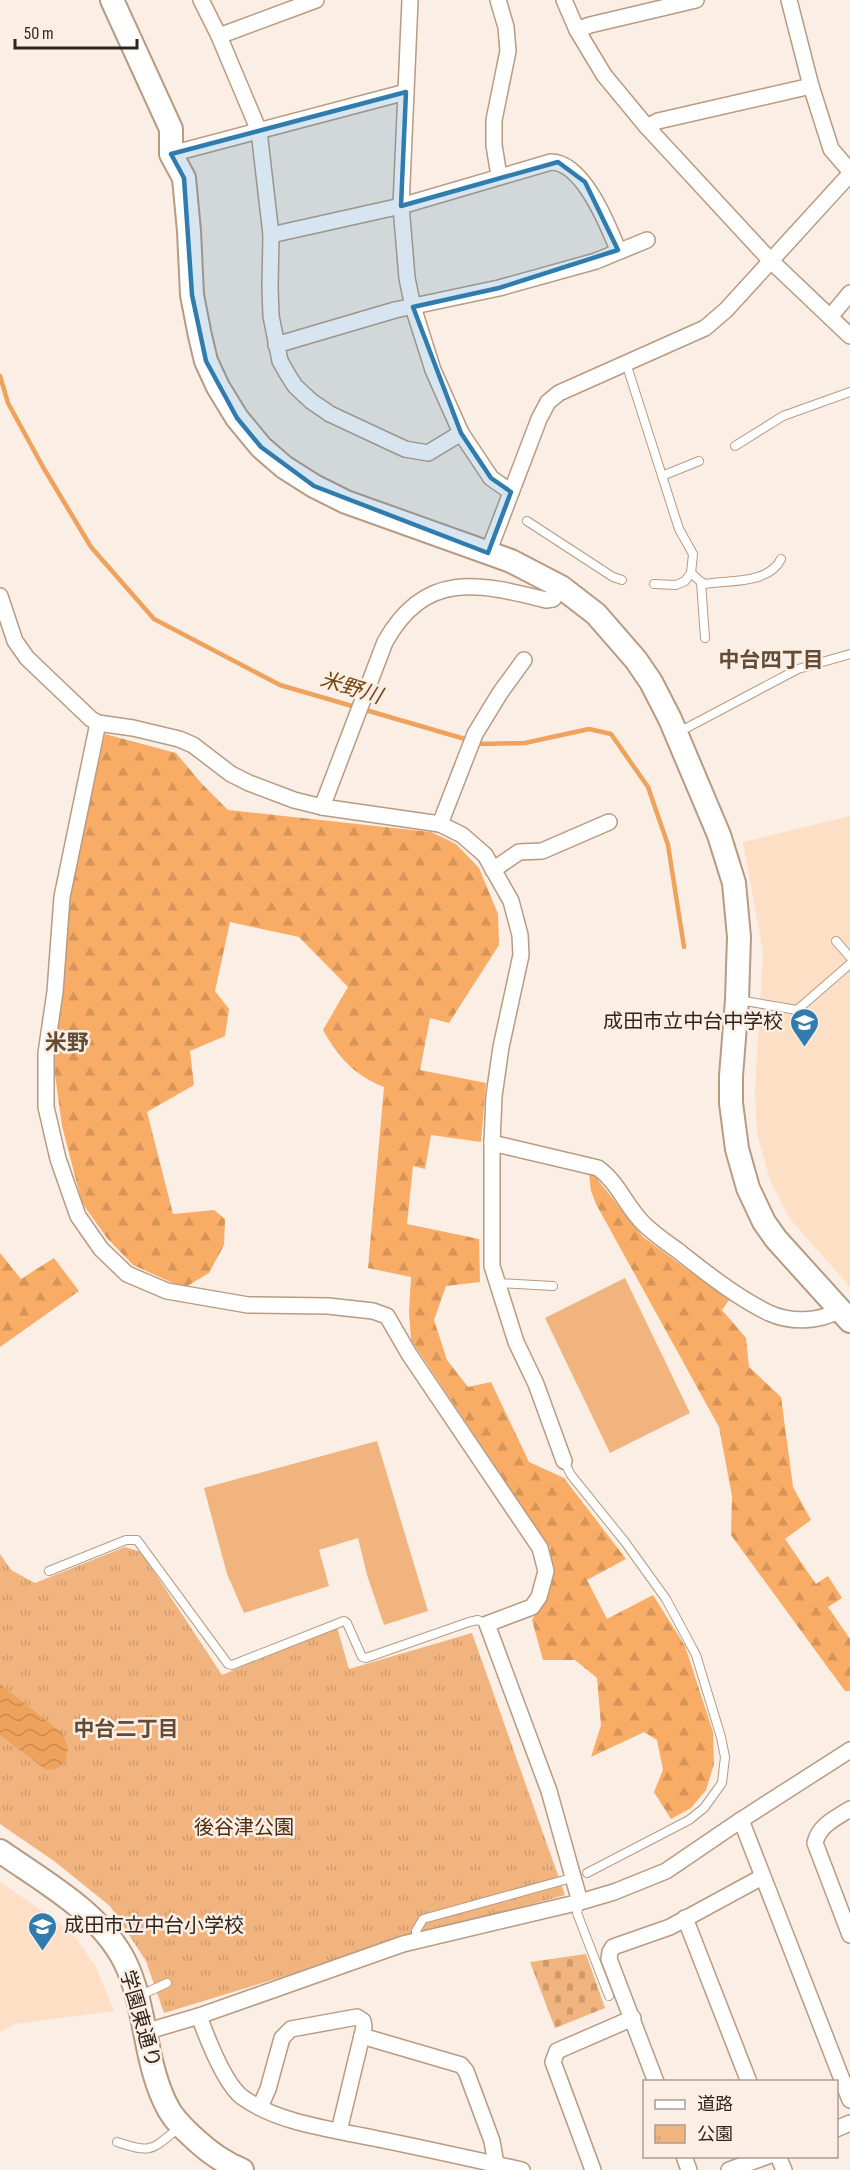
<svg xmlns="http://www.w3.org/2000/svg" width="850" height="2170" viewBox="0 0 850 2170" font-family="'Sofia Sans Condensed','Noto Sans JP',sans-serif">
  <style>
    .built { fill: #fddfc6 }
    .grass { fill: #f2b47e }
    .forest { fill: url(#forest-firs) }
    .cemetery { fill: url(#cemetery-stones) }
    .park { fill: url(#park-tufts) }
    .water { fill: url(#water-waves) }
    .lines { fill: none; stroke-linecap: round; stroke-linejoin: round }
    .stream { stroke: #eea25c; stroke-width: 4.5 }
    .lane-casing { stroke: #b79b83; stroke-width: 10 }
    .street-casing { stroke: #b79b83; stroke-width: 18 }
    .secondary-casing { stroke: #b79b83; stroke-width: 26 }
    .lane { stroke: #fff; stroke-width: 8 }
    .street { stroke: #fff; stroke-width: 15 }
    .secondary { stroke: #fff; stroke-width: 22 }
    .marked { fill: #307caf; fill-opacity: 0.2; stroke: #307caf; stroke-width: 4.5; stroke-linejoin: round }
    .labels { text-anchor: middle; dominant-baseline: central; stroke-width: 5; stroke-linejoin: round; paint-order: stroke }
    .poi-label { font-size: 20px; fill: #30251b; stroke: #fbeee4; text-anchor: end }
    .park-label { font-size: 20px; fill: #4c2d0f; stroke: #fbeee4 }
    .street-label { font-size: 20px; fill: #30251b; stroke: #fbeee4 }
    .neighbourhood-label { font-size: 21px; font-weight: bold; fill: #644b35; stroke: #fbeee4 }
    .water-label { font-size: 21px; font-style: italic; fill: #774510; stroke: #fbeee4 }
    .quarter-label { font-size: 22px; font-weight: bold; fill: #644b35; stroke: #fbeee4 }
  </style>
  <defs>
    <pattern id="forest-firs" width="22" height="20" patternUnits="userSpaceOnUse" patternTransform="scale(1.5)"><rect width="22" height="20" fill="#f9ac66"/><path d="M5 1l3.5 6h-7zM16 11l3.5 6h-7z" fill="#d69458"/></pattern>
    <pattern id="cemetery-stones" width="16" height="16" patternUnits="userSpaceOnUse" patternTransform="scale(1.5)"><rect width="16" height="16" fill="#f2b47e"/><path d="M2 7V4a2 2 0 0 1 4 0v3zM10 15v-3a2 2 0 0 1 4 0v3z" fill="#d09b6c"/></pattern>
    <pattern id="park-tufts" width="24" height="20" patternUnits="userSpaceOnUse" patternTransform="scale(1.5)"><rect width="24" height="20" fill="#f2b47e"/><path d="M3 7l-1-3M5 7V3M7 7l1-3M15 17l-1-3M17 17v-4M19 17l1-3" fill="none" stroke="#d09b6c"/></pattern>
    <pattern id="water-waves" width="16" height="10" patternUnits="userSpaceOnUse" patternTransform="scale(1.5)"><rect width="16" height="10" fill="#eea25c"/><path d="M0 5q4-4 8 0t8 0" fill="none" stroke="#cc8b4f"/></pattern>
  </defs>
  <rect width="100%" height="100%" fill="#fbeee4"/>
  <!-- built -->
  <g class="built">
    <path d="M 850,816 L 850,1287 L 789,1218 L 770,1180 L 757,1134 L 755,1093 L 763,952 L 743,842 Z"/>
    <path d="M 0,1882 L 54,1919 L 75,1937 L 96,1967 L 114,2011 L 15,2024 L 0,2032 Z"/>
  </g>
  <!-- grass -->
  <g class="grass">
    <path d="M 625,1278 L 690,1413 L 610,1453 L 545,1318 Z"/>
    <path d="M 377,1441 L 428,1611 L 384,1625 L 367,1575 L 358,1538 L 319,1550 L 329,1586 L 244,1613 L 227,1574 L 204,1488 Z"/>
  </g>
  <!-- forest -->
  <g class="forest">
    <path d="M 105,734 L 176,753 L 202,784 L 228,810 L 431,832 L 456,844 L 479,868 L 498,914 L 499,945 L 449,1023 L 430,1018 L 420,1070 L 486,1083 L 481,1142 L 431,1135 L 425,1169 L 413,1166 L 407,1224 L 479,1239 L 480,1282 L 446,1286 L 434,1320 L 447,1360 L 468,1387 L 491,1382 L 529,1462 L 564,1478 L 626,1559 L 587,1580 L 607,1619 L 653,1595 L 685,1646 L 713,1732 L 714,1764 L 706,1790 L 691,1808 L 671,1819 L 654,1792 L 663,1770 L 657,1740 L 644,1732 L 591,1757 L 601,1725 L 597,1678 L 575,1660 L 543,1660 L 532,1620 L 552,1583 L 550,1548 L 411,1340 L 409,1312 L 411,1277 L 368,1268 L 384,1087 C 354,1075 339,1058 323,1030 L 348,987 L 299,937 L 230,922 L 215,991 L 229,1009 L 225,1036 L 190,1051 L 194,1085 L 147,1112 L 173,1214 L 214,1210 L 225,1219 L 224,1245 L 209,1273 L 184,1288 L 133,1265 L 107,1238 L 82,1203 L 62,1126 L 54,1067 L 68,902 Z"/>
    <path d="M 589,1173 L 594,1175 L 643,1237 L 729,1300 L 722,1310 L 746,1338 L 749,1367 L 781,1397 L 793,1487 L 811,1520 L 785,1539 L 816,1584 L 828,1576 L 842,1598 L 828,1607 L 850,1639 L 850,1691 L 845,1691 L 731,1535 L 732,1496 L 719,1427 L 596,1204 L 591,1191 Z"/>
    <path d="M 0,1253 L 21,1279 L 54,1258 L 79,1291 L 0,1347 Z"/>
  </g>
  <!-- cemetery -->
  <path class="cemetery" d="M 586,1954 L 605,2008 L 555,2028 L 530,1962 Z"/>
  <!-- park -->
  <path class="park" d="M 125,1547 L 141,1552 L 222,1675 L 337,1627 L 349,1669 L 472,1633 L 565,1895 L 417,1936 L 164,2013 L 146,1961 L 110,1906 L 54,1861 L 0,1824 L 0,1554 L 11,1570 L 35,1583 Z"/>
  <!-- water -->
  <path class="water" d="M 0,1684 L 63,1734 L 68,1748 L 65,1763 L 55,1769 L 46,1770 L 0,1735 Z"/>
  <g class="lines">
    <!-- stream -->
    <path class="stream" d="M 0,376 L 8,403 L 43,467 L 91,547 L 154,619 L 280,685 L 482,744 L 525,743 L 589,729 L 611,734 L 648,787 L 668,845 L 684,947"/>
    <defs>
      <g id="lane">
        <path d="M 626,363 L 679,529 L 693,554 L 691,573 L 685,581 L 676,585 L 654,584"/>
        <path d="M 735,446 L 783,416 L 850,392"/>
        <path d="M 662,476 L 699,461"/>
        <path d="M 527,521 L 613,577 L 622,580"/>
        <path d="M 691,573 L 701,582 L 705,584 C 730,580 769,584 781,559"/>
        <path d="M 701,582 L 705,638"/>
        <path d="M 677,733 L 798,669 L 850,654"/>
        <path d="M 836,941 L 850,957"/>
        <path d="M 739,1000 L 797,1010 L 850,964"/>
        <path d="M 498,1283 L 553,1286"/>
        <path d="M 564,1461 L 571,1475 L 625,1542 L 666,1599 L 687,1638 L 696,1655 L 721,1737 L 725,1757 L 722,1783 L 704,1808 L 689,1820 L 587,1873"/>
        <path d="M 49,1571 L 126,1540 L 137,1540 L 228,1664 L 232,1665 L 344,1621 L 347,1623 L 362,1657 L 366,1658 L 469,1622 L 478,1620 L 487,1624"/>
        <path d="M 580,1902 L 577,1913 L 609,1996"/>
        <path d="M 417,1941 L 416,1931 L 423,1919 L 568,1879"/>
        <path d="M 141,1995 L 167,1983"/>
        <path d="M 117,2142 C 153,2154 151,2150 180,2127"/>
      </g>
      <g id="street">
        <path d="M 201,0 L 219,36 L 259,131 L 271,235 L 270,287 L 271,316 L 280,361 L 288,375 L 295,386 L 311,401 L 330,414 L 405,449 L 428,453 L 461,433"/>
        <path d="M 410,0 L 401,206 L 407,278 L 413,307 L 433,370 L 461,433 L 491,478 L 511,492"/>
        <path d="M 498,0 L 506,27 L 508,51 L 494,120 L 494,145 L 499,176"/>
        <path d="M 564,0 L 577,30 L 604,75 L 647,127 L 770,260 L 850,336"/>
        <path d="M 789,0 L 811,86 L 831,149 L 850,171"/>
        <path d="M 577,30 L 590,25 L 696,0"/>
        <path d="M 219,36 L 316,0"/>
        <path d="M 647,127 L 658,121 L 811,86"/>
        <path d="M 171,154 L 406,92"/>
        <path d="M 271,235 L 401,206 L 551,162 C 583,162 608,225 618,250"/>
        <path d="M 830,317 L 850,293"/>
        <path d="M 276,345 L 395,310 L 499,288 L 596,261 L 647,240"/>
        <path d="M 488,553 L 539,419 L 548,402 L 559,393 L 705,328 L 726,310 L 850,174"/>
        <path d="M 0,596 L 15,641 L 27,658 L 91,719 L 98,723 L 133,728 L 179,739 L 193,745 L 231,774 L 249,783 L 294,800 L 322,807 L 440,824 L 462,835 L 485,855 L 511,901 L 520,935 L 521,955 L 501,1047 L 494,1096 L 492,1143 L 492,1266 L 516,1342 L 536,1384 L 564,1461"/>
        <path d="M 98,723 L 62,897 L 55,992 L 46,1053 L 46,1107 L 58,1159 L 78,1216 L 101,1249 L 127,1274 L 167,1291 L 248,1305 L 328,1306 L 373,1311 L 387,1316 L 409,1354 L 540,1548 L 546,1571 L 539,1597 L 532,1607 L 487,1624 L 549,1791 L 580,1902"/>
        <path d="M 322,807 L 385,642 C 425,570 479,583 546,600 L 553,599 L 561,587"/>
        <path d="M 440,824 L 475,734 L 500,693 L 524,660"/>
        <path d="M 493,870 L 519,852 L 542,851 L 609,822"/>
        <path d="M 492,1143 L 598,1168 C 619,1183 626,1207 644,1224 C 654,1234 666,1242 677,1250 C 705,1272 736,1297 769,1313 C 791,1323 819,1322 840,1310"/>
        <path d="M 850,1809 C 836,1818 819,1825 815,1843 L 850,1935"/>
        <path d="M 741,1820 L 850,2100"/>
        <path d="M 685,1918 L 749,2082"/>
        <path d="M 199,2016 C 207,2038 224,2083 242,2097 C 278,2123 330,2129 373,2138 C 423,2148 472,2159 522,2170"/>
        <path d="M 145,2032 L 199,2016 L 403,1944 L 580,1902 L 614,1892 L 666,1871 L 741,1820 L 850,1750"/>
        <path d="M 362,2036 L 461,2065 L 466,2071 L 492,2141 L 497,2170"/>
        <path d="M 656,2082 L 609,1959 L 610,1952 L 613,1947 L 670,1927 L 762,1877"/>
        <path d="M 260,2107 L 268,2089 L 282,2038 L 291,2029 L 357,2017 L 363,2021 L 364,2027 L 339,2131"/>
        <path d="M 836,2129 L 850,2123"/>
        <path d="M 684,2156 L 689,2170"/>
        <path d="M 778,2156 L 784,2170"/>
        <path d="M 593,2170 L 553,2062 L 557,2051 L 633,2018"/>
        <path d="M 729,2170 L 768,2156"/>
      </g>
      <g id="secondary">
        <path d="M 112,0 L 171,129 L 171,154 L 184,178 L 189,231 L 192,295 L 200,336 L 206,361 L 218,387 L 237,418 L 261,447 L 284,467 L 314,486 L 346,502 L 511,561 L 561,587 L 596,614 L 636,660 L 651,682 L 670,719 L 719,835 L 734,883 L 739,937 L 737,1000 L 731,1076 L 731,1103 L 737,1149 L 748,1188 L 764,1222 L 776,1239 L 850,1321"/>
        <path d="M 0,1851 C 44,1882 100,1912 125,1962 C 147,2007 144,2066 169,2110 C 176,2122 186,2131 196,2140 C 210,2153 224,2163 242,2170"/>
      </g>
    </defs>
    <!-- lane casing -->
    <use href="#lane" class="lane-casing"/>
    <!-- street casing -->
    <use href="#street" class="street-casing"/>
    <!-- secondary casing -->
    <use href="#secondary" class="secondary-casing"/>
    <!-- lane -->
    <use href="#lane" class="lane"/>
    <!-- street -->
    <use href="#street" class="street"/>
    <!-- secondary -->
    <use href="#secondary" class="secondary"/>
  </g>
  <!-- marked area -->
  <path class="marked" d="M 406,92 L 401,206 L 558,162 L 585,182 L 618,250 L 499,288 L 413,307 L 461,433 L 491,478 L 511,492 L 488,553 L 314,486 L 261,447 L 237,418 L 206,361 L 192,295 L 184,178 L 171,154 Z"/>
  <!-- icons -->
  <defs>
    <symbol id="school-pin" viewBox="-11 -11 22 30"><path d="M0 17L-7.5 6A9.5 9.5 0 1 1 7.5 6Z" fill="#307caf" stroke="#fbeee4"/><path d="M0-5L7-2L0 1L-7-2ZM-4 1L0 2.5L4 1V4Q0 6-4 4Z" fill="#fff"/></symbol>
  </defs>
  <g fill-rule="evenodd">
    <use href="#school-pin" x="788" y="1006" width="33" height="45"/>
    <use href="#school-pin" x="26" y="1910" width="33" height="45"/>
  </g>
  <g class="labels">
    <!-- poi labels -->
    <g class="poi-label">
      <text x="783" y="1022">成田市立中台中学校</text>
      <text x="64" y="1926" text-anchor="start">成田市立中台小学校</text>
    </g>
    <!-- park labels -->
    <g class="park-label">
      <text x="244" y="1828">後谷津公園</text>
    </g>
    <!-- street labels -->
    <g class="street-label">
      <text transform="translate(140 2019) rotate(74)">学園東通り</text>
    </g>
    <!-- neighbourhood labels -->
    <g class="neighbourhood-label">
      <text x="771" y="660">中台四丁目</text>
      <text x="126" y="1729">中台二丁目</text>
    </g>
    <!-- water labels -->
    <g class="water-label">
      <text transform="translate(351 688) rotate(17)">米野川</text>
    </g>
    <!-- quarter labels -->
    <g class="quarter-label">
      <text x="67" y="1043">米野</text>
    </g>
  </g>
  <!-- legend -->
  <rect x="643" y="2080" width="195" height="78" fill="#fbeee4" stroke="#aa9e94" stroke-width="1.5"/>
  <rect x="655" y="2100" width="30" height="9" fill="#ffffff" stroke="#aa9e94" stroke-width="1.5"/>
  <text x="697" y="2110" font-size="18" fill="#30251b">道路</text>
  <rect x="655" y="2125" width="30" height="18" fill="url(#park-tufts)" stroke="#aa9e94" stroke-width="1.5"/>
  <text x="697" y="2140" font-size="18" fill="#30251b">公園</text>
  <!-- scale -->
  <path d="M15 39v9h122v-9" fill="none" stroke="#30251b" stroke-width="3"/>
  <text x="24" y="39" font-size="18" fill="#30251b" stroke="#fbeee4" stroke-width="4.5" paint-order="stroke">50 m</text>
</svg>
